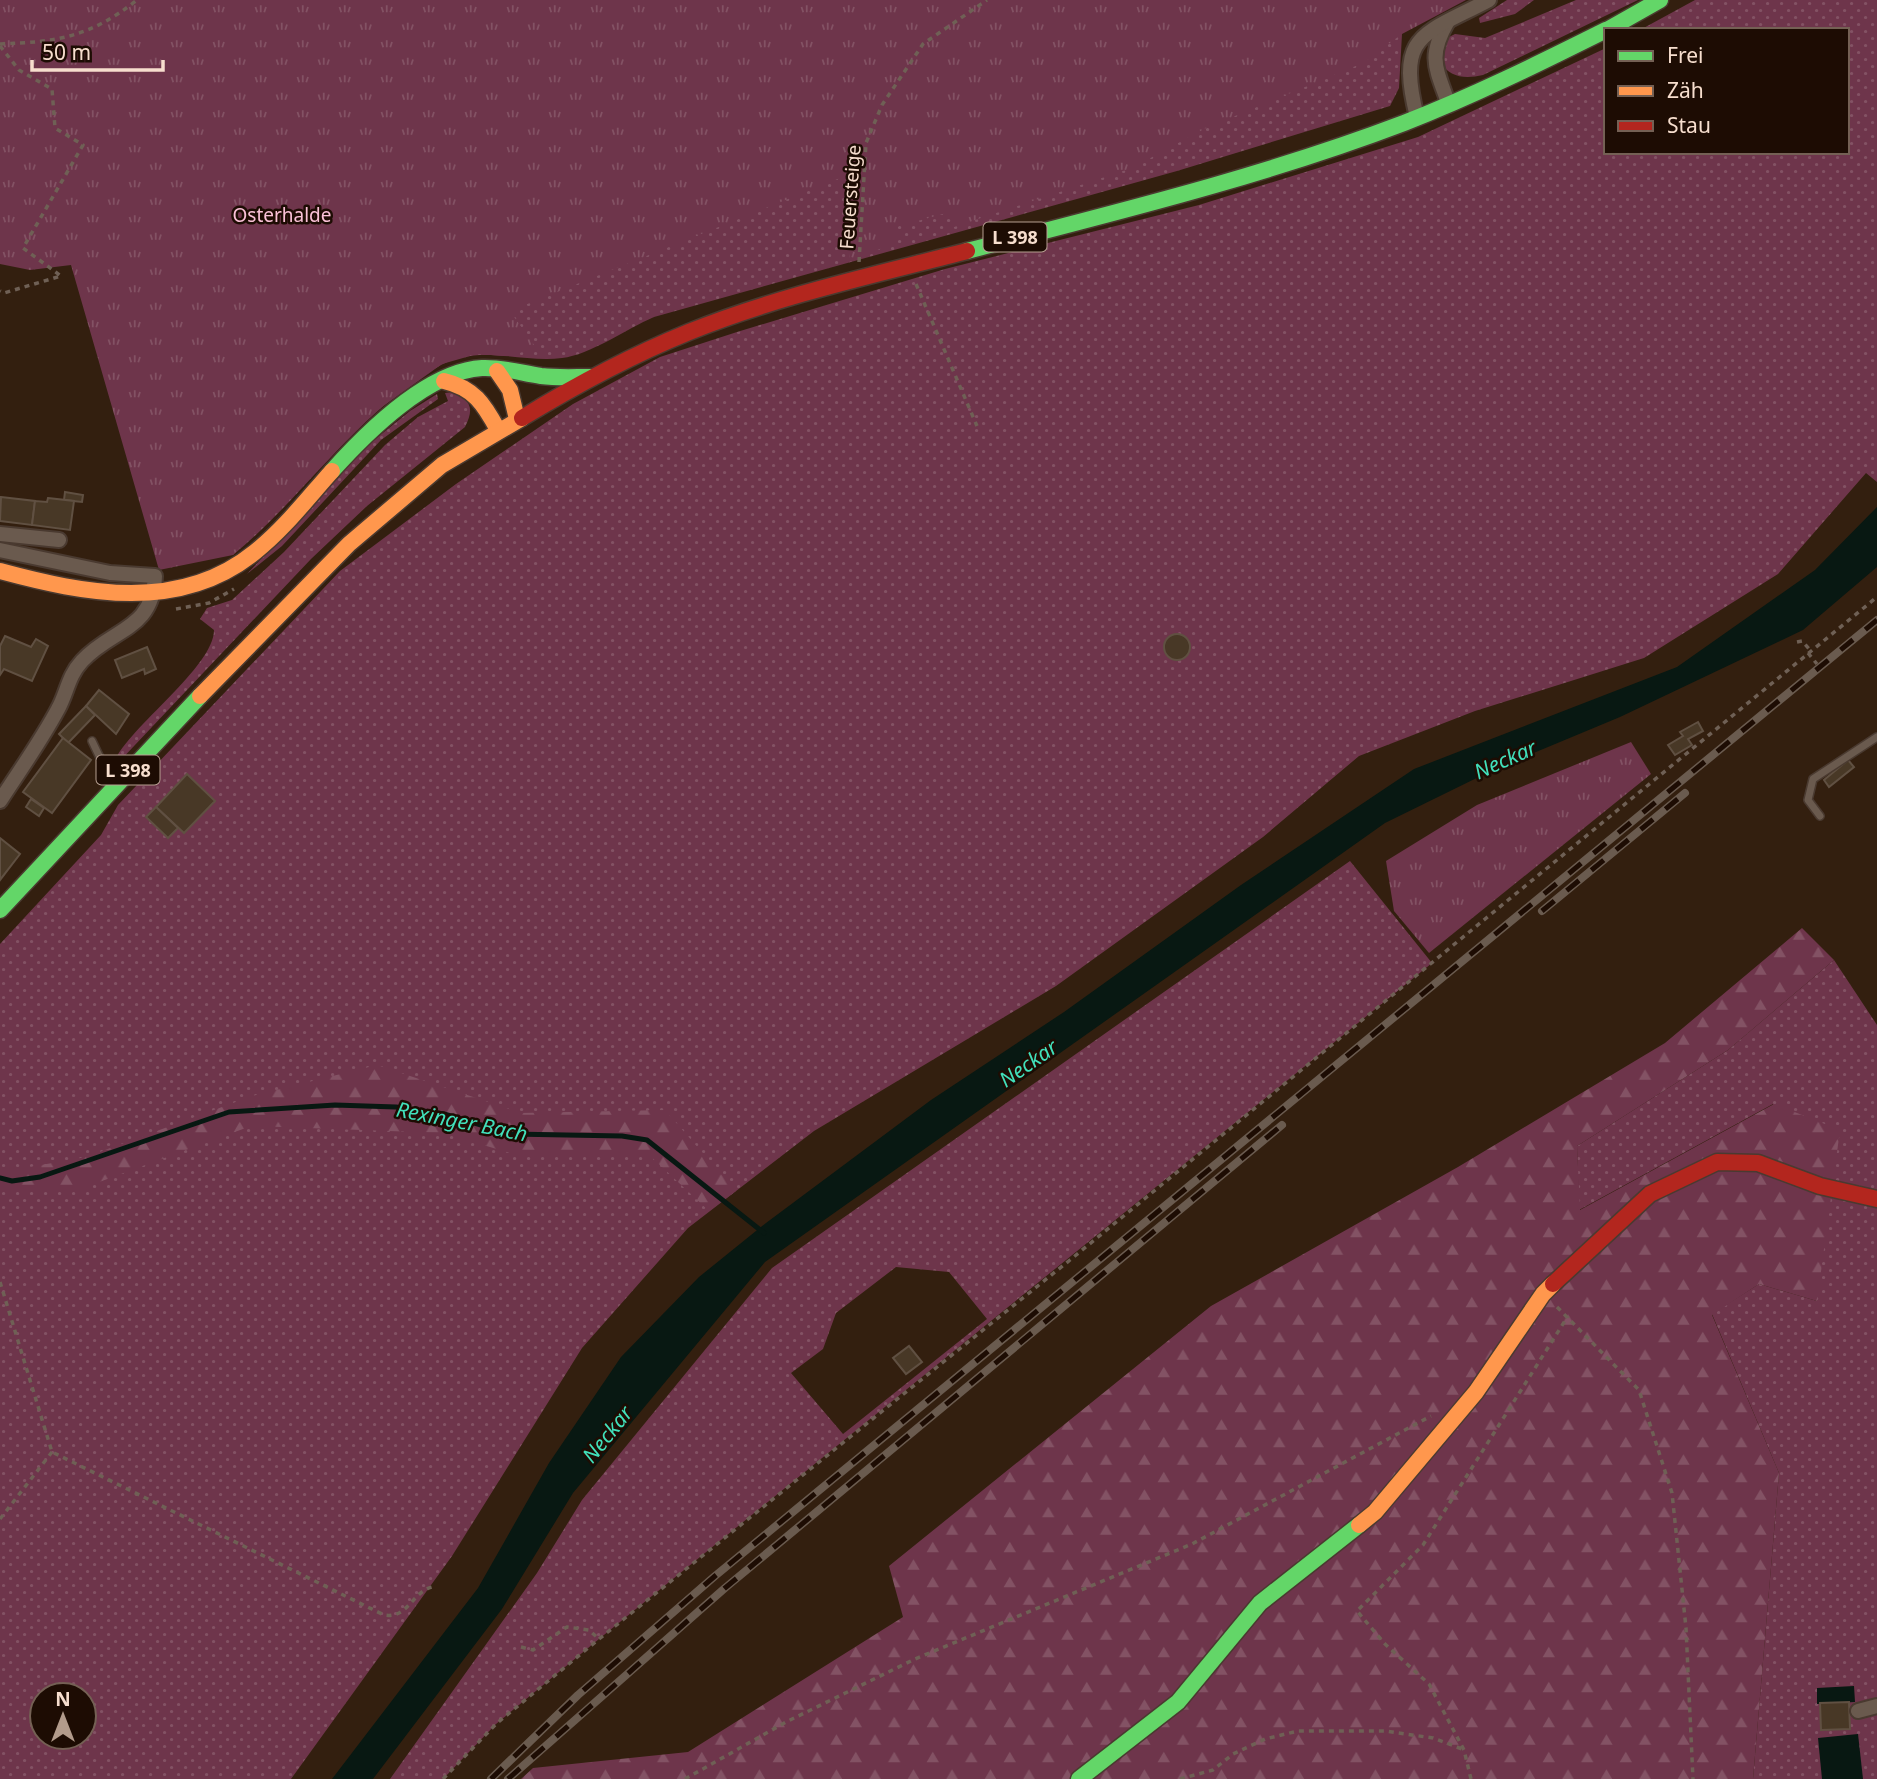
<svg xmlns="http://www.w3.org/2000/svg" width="1877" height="1779" viewBox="0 0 1877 1779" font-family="'Noto Sans',sans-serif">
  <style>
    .grass { fill: url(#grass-dots); fill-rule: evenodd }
    .forest { fill: url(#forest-firs) }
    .park { fill: url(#park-tufts) }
    .water { fill: #081812 }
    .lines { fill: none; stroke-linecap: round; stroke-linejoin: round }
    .stream { stroke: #081812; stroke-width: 5 }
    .building { fill: #483826; stroke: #605042; stroke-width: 2 }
    .lane-casing { stroke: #4a3a30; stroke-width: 10 }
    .street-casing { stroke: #4a3a30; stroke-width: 18 }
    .fast-casing { stroke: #4a3a30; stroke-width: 19 }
    .slow-casing { stroke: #4a3a30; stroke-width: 19 }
    .jam-casing { stroke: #4a3a30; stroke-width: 19 }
    .path { stroke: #6f6055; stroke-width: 3.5; stroke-dasharray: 5 5; stroke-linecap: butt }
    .lane { stroke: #6a5a4e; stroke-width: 7 }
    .street { stroke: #6a5a4e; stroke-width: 14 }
    .fast { stroke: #63d668; stroke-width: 16 }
    .slow { stroke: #ff974d; stroke-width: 16 }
    .jam { stroke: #b3261e; stroke-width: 16 }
    .rail-casing { stroke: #6a5b4f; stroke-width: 8 }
    .rail { stroke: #1d0c03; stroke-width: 5; stroke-dasharray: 16; stroke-linecap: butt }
    .labels { text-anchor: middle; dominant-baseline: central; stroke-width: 5; stroke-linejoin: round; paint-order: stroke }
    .shield { fill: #1d0c03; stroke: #b69f91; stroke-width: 2 }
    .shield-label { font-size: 18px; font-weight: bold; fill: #f7dece }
    .street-label { font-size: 19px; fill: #f7dece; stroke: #1d0c03 }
    .park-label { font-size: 19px; fill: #fac1d7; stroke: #1d0c03 }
    .water-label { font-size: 21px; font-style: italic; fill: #41e0bb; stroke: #1d0c03 }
  </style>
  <defs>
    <pattern id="grass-dots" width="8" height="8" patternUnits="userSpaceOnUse" patternTransform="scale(1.75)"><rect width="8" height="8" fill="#6e354b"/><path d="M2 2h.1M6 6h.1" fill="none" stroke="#835264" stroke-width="1.8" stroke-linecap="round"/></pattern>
    <pattern id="forest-firs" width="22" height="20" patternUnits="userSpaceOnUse" patternTransform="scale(1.75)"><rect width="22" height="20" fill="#6e354b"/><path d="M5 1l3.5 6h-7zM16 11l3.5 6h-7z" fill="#835264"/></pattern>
    <pattern id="park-tufts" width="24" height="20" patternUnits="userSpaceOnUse" patternTransform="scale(1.75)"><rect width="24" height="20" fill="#6e354b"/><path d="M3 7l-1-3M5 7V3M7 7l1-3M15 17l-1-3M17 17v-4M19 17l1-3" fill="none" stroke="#835264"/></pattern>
  </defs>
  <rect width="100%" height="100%" fill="#331f0f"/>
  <!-- grass -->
  <g class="grass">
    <path d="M 1507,0 L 1534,0 L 1515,14 L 1480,23 L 1479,18 Z"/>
    <path d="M 1576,0 L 1638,0 L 1483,75 C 1465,79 1450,78 1439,61 L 1445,39 L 1455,34 L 1485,38 Z"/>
    <path d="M 1695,0 L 1877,0 L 1877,482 L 1866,473 L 1778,574 L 1644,658 L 1475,711 L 1359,756 L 1263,837 L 1056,986 L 814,1131 L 688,1228 L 582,1348 L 452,1556 L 291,1779 L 0,1779 L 0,944 L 101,835 L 118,805 L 340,571 L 456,484 L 573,404 L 660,357 L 737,332 L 945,269 L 1199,205 L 1418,137 L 1606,48 L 1606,152 L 1847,152 L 1847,30 L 1640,30 ZM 42,1695 L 84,1695 L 84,1737 L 42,1737 Z"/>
    <path d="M 1402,34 L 1399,88 L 1390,106 L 1177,171 L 654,317 C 626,329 590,355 562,358 C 521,363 479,344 441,365 C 358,411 306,495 233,555 L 178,422 L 855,104 Z"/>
    <path d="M 452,392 C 472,400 474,409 465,427 L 367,506 L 311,559 L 117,764 L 114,762 C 129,727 214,667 214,630 L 200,619 L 207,608 L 232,600 L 284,552 L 385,445 L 418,417 L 448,401 L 445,393 Z"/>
    <path d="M 437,394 L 438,399 L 381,440 L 282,546 L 247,574 L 363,449 L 410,411 Z"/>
    <path d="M 1350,861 L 1432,963 L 599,1639 L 496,1724 L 443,1779 L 390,1779 L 537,1573 L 582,1500 L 772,1268 ZM 896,1267 L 949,1272 L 987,1319 L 843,1434 L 791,1373 L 823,1349 L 836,1313 Z"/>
    <path d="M 1834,960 L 1877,1025 L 1877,1779 L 1753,1779 L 1779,1473 L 1712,1314 L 1759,1284 L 1817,1301 L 1773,1104 L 1579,1210 L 1577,1146 L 1728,1050 Z"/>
  </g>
  <!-- forest -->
  <g class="forest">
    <path d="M 1802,928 L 1834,960 L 1728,1050 L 1577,1146 L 1580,1210 L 1774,1104 L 1840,1130 L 1817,1301 L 1759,1284 L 1712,1315 L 1779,1473 L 1753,1779 L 521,1779 L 533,1768 L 688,1752 L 903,1617 L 889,1566 L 1211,1306 L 1458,1167 L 1665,1043 Z"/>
    <path d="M 377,1065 L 521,1113 L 665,1110 L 736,1191 L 709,1211 L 647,1153 L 523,1157 L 443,1133 L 251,1126 L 83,1188 L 0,1191 L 0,1166 L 2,1172 L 86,1157 L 252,1096 Z"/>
  </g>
  <!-- park -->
  <g class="park">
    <path d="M 0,0 L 1466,0 L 1402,34 L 1363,63 L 1206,128 L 1132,168 L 954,227 L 950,212 L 896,227 L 894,243 L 849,262 L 860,170 L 510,311 L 537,349 L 504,356 L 477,354 L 442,364 L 368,417 L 233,555 L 159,570 L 71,265 L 30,270 L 0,264 Z"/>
    <path d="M 1631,742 L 1651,774 L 1429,953 L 1394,911 L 1386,861 L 1477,805 Z"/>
  </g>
  <!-- water -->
  <g class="water">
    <path d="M 1877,507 L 1877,567 L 1803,630 L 1620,717 L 1495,769 L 1385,823 L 765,1262 L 573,1493 L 502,1609 L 373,1779 L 332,1779 L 478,1588 L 549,1463 L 621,1357 L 699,1277 L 766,1223 L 931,1100 L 1064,1012 L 1241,885 L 1414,769 L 1677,667 L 1815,570 Z"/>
    <path d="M 1854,1686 L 1855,1702 L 1817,1704 L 1817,1688 Z"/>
    <path d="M 1858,1734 L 1863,1779 L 1822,1779 L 1818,1738 Z"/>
  </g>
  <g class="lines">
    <!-- stream -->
    <path class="stream" d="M 0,1178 L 12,1181 L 40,1177 L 229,1112 L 335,1105 L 396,1107 L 444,1114 L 511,1134 L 622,1136 L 647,1140 L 764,1233"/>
  </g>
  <!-- building -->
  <g class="building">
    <path d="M 65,492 L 83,495 L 82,502 L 64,500 Z"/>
    <path d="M 1,497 L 35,501 L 32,525 L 0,521 Z"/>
    <path d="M 48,498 L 74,501 L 70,530 L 32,525 L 35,501 L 47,502 Z"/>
    <circle cx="1177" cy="647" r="13"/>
    <path d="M 5,636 L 31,647 L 36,639 L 48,646 L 32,681 L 4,669 L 0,675 L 0,646 Z"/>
    <path d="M 147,647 L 156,669 L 145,674 L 144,669 L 122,678 L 115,660 Z"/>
    <path d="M 99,690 L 129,714 L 116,734 L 86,706 Z"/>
    <path d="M 86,706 L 95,715 L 68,743 L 59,734 Z"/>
    <path d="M 1698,722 L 1703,731 L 1688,739 L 1692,745 L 1675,755 L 1668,745 L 1683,736 L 1680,732 Z"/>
    <path d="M 63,738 L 91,760 L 52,813 L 23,792 Z"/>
    <path d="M 1848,760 L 1854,767 L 1829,787 L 1824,780 Z"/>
    <path d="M 187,774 L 215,801 L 184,833 L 156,807 Z"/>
    <path d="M 31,799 L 44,808 L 39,816 L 26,807 Z"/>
    <path d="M 156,807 L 178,828 L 168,838 L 146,817 Z"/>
    <path d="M 0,838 L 20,854 L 0,880 Z"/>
    <path d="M 909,1346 L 922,1362 L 906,1374 L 893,1358 Z"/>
    <path d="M 1849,1702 L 1850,1729 L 1821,1730 L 1820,1703 Z"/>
  </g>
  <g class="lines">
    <defs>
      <g id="lane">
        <path d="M 92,741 L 113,785"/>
        <path d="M 1820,816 L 1808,800 L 1813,779 L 1877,737"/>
      </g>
      <g id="street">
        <path d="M 1448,21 C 1427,57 1436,68 1449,105"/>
        <path d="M 1417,117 C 1396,33 1423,35 1489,0"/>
        <path d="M 0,534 L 59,540"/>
        <path d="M 0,550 L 110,573 L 155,576 C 153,631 112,628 82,661 C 68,676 67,693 58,709 C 41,741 20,770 0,801"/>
        <path d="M 1858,1711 L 1877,1706"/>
      </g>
      <g id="fast">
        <path d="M 1607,30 L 1660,0"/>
        <path d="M 967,251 C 1113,213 1262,177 1404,123 C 1473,96 1540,63 1606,30"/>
        <path d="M 332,471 C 366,433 428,371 482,368 C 502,367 521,373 541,376 C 557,378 574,377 590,377"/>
        <path d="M 0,910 L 200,696"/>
        <path d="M 1079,1779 L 1178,1702 L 1260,1603 L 1359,1525"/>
      </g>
      <g id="slow">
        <path d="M 497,371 L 510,390 L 517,419"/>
        <path d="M 444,381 C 474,388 484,404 498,430"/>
        <path d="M 0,571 C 85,594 180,613 255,552 C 284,529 307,499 332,471"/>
        <path d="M 200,696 L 349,544 L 442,465 L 522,418"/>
        <path d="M 1359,1525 L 1375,1512 L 1476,1392 L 1543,1294 L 1553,1284"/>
      </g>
      <g id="jam">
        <path d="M 522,418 C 576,385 630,356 689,332 C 778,296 874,275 967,251"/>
        <path d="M 1553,1284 L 1650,1194 L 1717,1162 L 1758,1163 L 1820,1186 L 1877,1199"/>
      </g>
    </defs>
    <!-- lane casing -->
    <use href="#lane" class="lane-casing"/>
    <!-- street casing -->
    <use href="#street" class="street-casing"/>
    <!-- fast casing -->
    <use href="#fast" class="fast-casing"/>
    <!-- slow casing -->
    <use href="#slow" class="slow-casing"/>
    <!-- jam casing -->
    <use href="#jam" class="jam-casing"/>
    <!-- path -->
    <g class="path">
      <path d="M 0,44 C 58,42 90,37 137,0"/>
      <path d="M 0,46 L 19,70 L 52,89 L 55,128 L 83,145 L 23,248 L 61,276 L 4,293 L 0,291"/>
      <path d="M 859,262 L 866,143 L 882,105 L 923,44 L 987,0"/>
      <path d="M 916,284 L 977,426"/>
      <path d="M 176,609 L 209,603 L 234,589"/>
      <path d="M 1797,642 L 1802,641 L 1811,651"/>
      <path d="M 1808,653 L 1817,664"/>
      <path d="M 0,1282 L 52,1452 L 384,1615 C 408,1619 412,1592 432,1587"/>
      <path d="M 1557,1307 L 1639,1390 L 1672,1493 L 1686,1628 L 1693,1779"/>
      <path d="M 0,1519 L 52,1452"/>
      <path d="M 521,1647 L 533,1650 L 567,1627 L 589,1630 L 599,1639"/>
      <path d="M 443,1779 L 496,1724 L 599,1639 L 1070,1260 L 1877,597"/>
      <path d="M 685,1779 L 786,1722 L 915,1659 L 1192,1544 L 1431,1416"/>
      <path d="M 1180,1779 L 1213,1770 L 1233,1754 L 1265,1739 L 1298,1731 L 1385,1731 L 1433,1738 L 1462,1749"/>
      <path d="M 1471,1779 L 1464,1750 L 1429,1684 L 1385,1644 L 1357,1611 L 1423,1545 L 1568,1316"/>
    </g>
    <!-- lane -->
    <use href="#lane" class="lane"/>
    <!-- street -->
    <use href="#street" class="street"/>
    <!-- fast -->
    <use href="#fast" class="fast"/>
    <!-- slow -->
    <use href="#slow" class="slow"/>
    <!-- jam -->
    <use href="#jam" class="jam"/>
    <defs>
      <g id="rail">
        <path d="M 1542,911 L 1685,793"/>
        <path d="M 491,1779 L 578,1695 L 715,1576 L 1877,620"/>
        <path d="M 508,1779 L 725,1588 L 1282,1125"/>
      </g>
    </defs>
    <!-- rail casing -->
    <use href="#rail" class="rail-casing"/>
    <!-- rail -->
    <use href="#rail" class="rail"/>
  </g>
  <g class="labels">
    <!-- shield labels -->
    <g class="shield">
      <rect x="983.5" y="222.5" width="63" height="29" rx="5"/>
      <rect x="96.5" y="755.5" width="63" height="29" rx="5"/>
    </g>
    <g class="shield-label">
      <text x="1015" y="237">L 398</text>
      <text x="128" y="770">L 398</text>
    </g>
    <!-- street labels -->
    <g class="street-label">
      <text transform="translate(850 197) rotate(-86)">Feuersteige</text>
    </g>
    <!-- park labels -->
    <g class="park-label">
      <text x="282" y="215">Osterhalde</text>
    </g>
    <!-- water labels -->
    <g class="water-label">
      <text transform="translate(1505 759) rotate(-24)">Neckar</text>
      <text transform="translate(1028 1063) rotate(-35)">Neckar</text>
      <text transform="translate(462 1121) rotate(11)">Rexinger Bach</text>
      <text transform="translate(607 1434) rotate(-51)">Neckar</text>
    </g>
  </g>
  <!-- legend -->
  <rect x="1604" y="28" width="245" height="126" fill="#1d0c03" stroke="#746054" stroke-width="2"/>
  <rect x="1618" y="51" width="35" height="10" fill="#63d668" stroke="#746054" stroke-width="2"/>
  <text x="1667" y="63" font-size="21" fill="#f7dece">Frei</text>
  <rect x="1618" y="86" width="35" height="10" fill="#ff974d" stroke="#746054" stroke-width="2"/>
  <text x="1667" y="98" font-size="21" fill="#f7dece">Zäh</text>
  <rect x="1618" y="121" width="35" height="10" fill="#b3261e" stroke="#746054" stroke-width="2"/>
  <text x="1667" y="133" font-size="21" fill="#f7dece">Stau</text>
  <!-- north arrow -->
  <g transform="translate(63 1716)"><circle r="33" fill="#1d0c03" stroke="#746054" stroke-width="2"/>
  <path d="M0-5L12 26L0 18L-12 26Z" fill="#b29b8b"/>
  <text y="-10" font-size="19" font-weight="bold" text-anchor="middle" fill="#f7dece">N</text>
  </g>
  <!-- scale -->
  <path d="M32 60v10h131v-10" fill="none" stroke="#f7dece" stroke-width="3.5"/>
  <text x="42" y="60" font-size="21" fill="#f7dece" stroke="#1d0c03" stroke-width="5" paint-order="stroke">50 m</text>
</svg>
